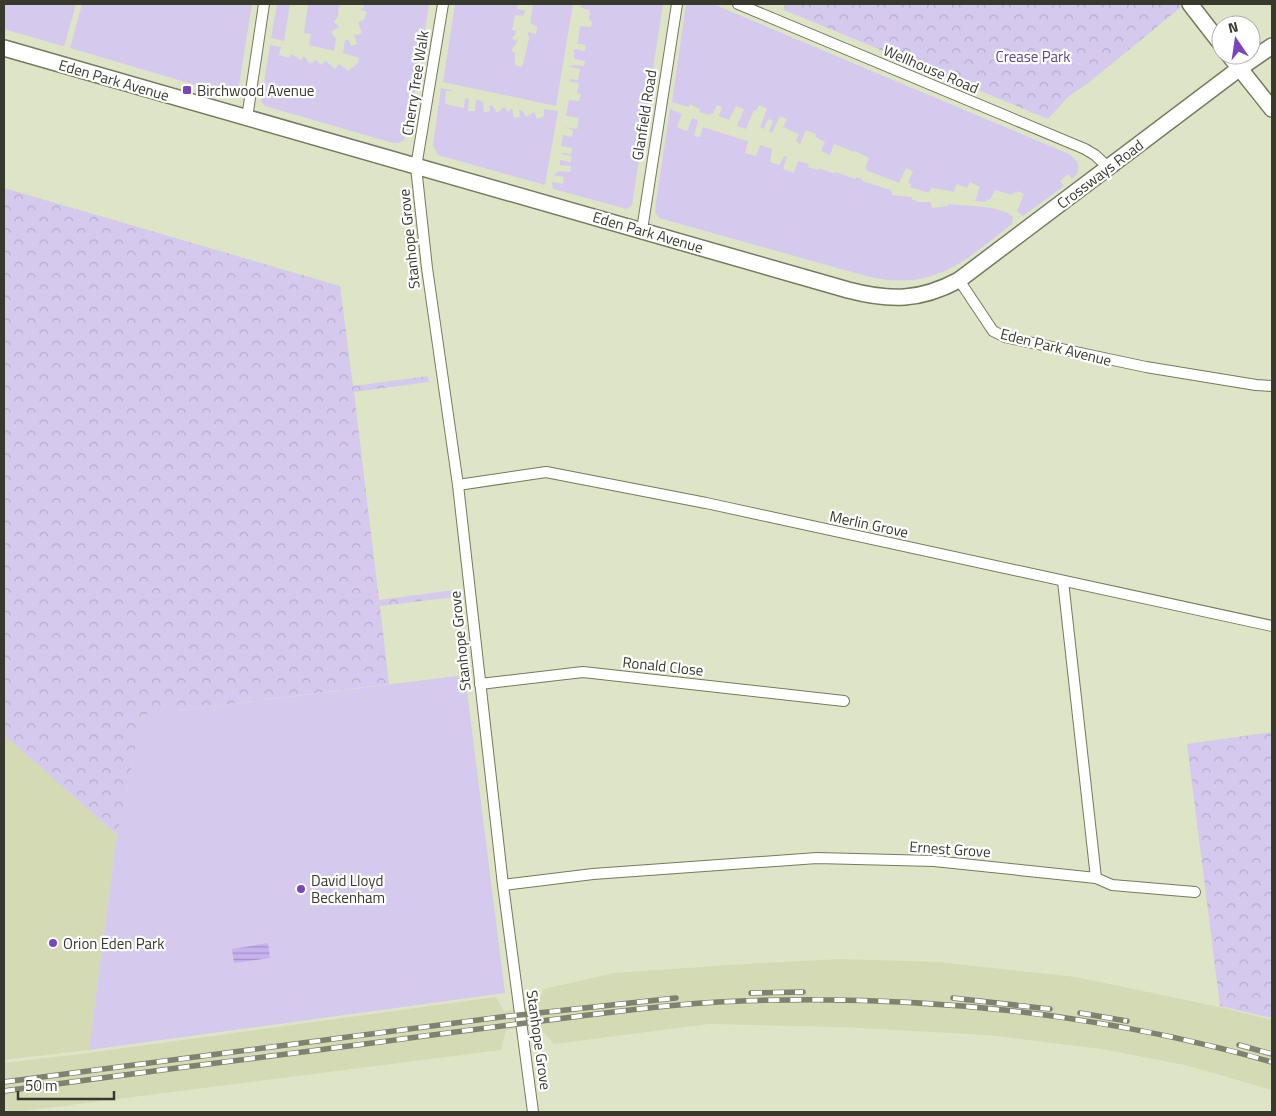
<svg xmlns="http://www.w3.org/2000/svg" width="1276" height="1116" viewBox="0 0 1276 1116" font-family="'Titillium Web',sans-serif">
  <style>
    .built { fill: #d3dab4 }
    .green { fill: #d5c9ee }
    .park { fill: url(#park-crowns) }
    .water { fill: url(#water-rules) }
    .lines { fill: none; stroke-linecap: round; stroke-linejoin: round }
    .street-casing { stroke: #747a5e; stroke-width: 12 }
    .secondary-casing { stroke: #747a5e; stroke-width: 18 }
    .street { stroke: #fff; stroke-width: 10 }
    .secondary { stroke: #fff; stroke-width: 15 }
    .rail-casing { stroke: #7e826e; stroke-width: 5.5 }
    .rail { stroke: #fff; stroke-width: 4; stroke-dasharray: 11; stroke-linecap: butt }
    .poi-dot { fill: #7b45bc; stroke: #fff; stroke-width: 2 }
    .labels { text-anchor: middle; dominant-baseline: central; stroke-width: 4.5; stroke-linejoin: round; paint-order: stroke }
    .park-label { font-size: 15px; fill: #62458b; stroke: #fff }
    .street-label { font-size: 15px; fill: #37392d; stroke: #fff }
    .poi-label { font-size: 15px; fill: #37392d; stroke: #fff; text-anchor: start }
  </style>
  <defs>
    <pattern id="park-crowns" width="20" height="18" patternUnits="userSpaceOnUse" patternTransform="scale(1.25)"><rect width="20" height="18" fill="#d5c9ee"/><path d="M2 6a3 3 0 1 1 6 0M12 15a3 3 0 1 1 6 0" fill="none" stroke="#b7adcc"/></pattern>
    <pattern id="water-rules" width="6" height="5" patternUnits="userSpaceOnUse" patternTransform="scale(1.25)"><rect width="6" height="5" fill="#c7b2ed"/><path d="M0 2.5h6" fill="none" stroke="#a292c0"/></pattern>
  </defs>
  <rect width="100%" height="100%" fill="#dee5c6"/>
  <!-- built -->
  <g class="built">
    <path d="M 4,735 L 117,835 L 89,1050 L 4,1060 Z"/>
    <path d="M 841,959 L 937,962 L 1076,977 L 1219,1007 L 1272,1020 L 1272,1090 L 1185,1065 L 1102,1049 L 987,1035 L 842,1027 L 709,1024 L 554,1044 L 538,1026 L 506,1030 L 501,1050 L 16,1112 L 4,1112 L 4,1063 L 88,1053 L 496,997 L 504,1011 L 536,1006 L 544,989 L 614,973 L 760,963 Z"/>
  </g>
  <!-- green -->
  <g class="green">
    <path d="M 4,4 L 76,4 L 65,44 L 62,46 L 4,29 Z"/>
    <path d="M 82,4 L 252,4 L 238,91 L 235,94 L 226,94 L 70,48 Z"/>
    <path d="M 277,4 L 290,4 L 284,41 L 271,38 Z"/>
    <path d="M 308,4 L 339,4 L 338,16 L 334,22 L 338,26 L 340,26 L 331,32 L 336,39 L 334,51 L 309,45 L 311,34 L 304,33 Z"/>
    <path d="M 363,4 L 429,4 L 409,129 L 404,140 L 398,143 L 393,143 L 265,106 L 261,101 L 270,45 L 281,47 L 279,55 L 289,58 L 292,54 L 301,60 L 304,56 L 310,64 L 316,60 L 321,65 L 326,61 L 335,69 L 339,64 L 348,71 L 358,63 L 359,58 L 343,53 L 345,40 L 349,40 L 351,46 L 357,44 L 354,34 L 356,35 L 362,33 L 358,22 L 364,20 L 367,12 L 359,9 L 364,8 Z"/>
    <path d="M 455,4 L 518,4 L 517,9 L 525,10 L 524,16 L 515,15 L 512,30 L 517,31 L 512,38 L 515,41 L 518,37 L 517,42 L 511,50 L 515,53 L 515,65 L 522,67 L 529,39 L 528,32 L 536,34 L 537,27 L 530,23 L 533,4 L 573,4 L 556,106 L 443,82 Z"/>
    <path d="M 581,4 L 663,4 L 632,205 L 627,209 L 553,189 L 552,182 L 563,184 L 564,177 L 553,175 L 559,171 L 570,172 L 571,166 L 560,165 L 560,160 L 571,162 L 572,156 L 561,154 L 562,153 L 571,154 L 572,148 L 561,146 L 563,135 L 572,137 L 573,130 L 564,127 L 577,129 L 579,118 L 566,116 L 569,100 L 579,101 L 581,94 L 577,93 L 579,83 L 570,82 L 570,79 L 578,80 L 580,69 L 570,67 L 573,65 L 584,66 L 585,61 L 574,59 L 574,49 L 585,51 L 586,45 L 575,43 L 578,42 L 580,26 L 591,27 L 592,22 L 589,19 L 590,10 L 581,8 Z"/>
    <path d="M 686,4 L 713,4 L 1069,154 C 1079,161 1083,170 1072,179 L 1068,174 L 1060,181 L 1064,186 L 1023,216 L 1017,211 L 1024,194 L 1018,191 L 1016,193 L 1014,192 L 1012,195 L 995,190 L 990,200 L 987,199 L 986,202 L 975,201 L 980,187 L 970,182 L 967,188 L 957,184 L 953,193 L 951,191 L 931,188 L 929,193 L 910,187 L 911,184 L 908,183 L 913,171 L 906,168 L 899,183 L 868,171 L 865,168 L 869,158 L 855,151 L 854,152 L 834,144 L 830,155 L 821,151 L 825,142 L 815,137 L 816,134 L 806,130 L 800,144 L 796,141 L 799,134 L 783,127 L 787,119 L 780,116 L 772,133 L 769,131 L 773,121 L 768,119 L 764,129 L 760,127 L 767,109 L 759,105 L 756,111 L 754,110 L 746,129 L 737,126 L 744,109 L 736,106 L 729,120 L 719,116 L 722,107 L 717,105 L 713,114 L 711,113 L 710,115 L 699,112 L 700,109 L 690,104 L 689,107 L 672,102 Z"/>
    <path d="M 441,88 L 454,91 L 446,91 L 445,104 L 464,108 L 465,98 L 469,99 L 468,111 L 475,111 L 476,99 L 483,102 L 484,112 L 490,111 L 489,106 L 492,105 L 497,113 L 504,107 L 508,112 L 512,108 L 514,118 L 520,117 L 519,110 L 522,110 L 526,117 L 534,112 L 537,119 L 544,116 L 544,109 L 558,111 L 545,185 L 438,155 L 433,145 Z"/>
    <path d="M 670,109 L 682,114 L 677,127 L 687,131 L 692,118 L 698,120 L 694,136 L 700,137 L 703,127 L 747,141 L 748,142 L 745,153 L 756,156 L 760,145 L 772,149 L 770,162 L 780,165 L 784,156 L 787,157 L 783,169 L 794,173 L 798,161 L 809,164 L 808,167 L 819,170 L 819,168 L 835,174 L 835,172 L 856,179 L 856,177 L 862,179 L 862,181 L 891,190 L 892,195 L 912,197 L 912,200 L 916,200 L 917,202 L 931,202 L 932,208 L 948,206 L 948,204 C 965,206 1002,205 1013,217 L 1012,224 C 962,263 933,292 866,276 L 659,218 L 655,212 L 656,202 Z"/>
    <path d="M 465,675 L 505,993 L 89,1050 L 117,835 L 143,715 Z"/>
  </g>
  <!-- park -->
  <g class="park">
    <path d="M 785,4 L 1178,4 L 1181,7 L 1087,84 L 1069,96 L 1048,119 L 784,10 Z"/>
    <path d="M 4,188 L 340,286 L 353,386 L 428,376 L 429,382 L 354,392 L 379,600 L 454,590 L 455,597 L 380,606 L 389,684 L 143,715 L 117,835 L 4,735 Z"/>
    <path d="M 1272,732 L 1272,1018 L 1220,1006 L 1187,744 Z"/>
  </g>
  <!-- water -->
  <path class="water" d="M 268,943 L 270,958 L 234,963 L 232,949 Z"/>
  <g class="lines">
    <defs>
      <g id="street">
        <path d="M 443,4 L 416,167 L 427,268 L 458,485 L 503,885 L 533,1112"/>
        <path d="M 738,4 L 1085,149 L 1095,155 L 1109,168"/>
        <path d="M 247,118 L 264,4"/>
        <path d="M 642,230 L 677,4"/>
        <path d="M 959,280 L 993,331 L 1005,337 L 1146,367 L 1256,385 L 1272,386"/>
        <path d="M 458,485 L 546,472 L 706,503 L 1272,626"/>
        <path d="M 480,684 L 583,672 L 844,701"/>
        <path d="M 1096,878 L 1112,885 L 1195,892"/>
        <path d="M 503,885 L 593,874 L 817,858 L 934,861 L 1096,878 L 1063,581"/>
      </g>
      <g id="secondary">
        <path d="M 1190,4 L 1221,44"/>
        <path d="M 4,48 L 848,290 C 890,301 920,301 959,280 L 1240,68 L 1272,46"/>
        <path d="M 1229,55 L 1272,109"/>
      </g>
    </defs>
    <!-- street casing -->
    <use href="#street" class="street-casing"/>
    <!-- secondary casing -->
    <use href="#secondary" class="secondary-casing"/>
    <!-- street -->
    <use href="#street" class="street"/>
    <!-- secondary -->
    <use href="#secondary" class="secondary"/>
    <defs>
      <g id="rail">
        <path d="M 751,993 L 803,992"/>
        <path d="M 953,998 L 1050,1009"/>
        <path d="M 1080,1013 L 1127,1021"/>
        <path d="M 1239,1045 L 1272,1054"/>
        <path d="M 4,1082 L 501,1017 L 676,998"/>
        <path d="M 4,1091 C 129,1074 255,1058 380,1042 C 452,1032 525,1023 597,1014 C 637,1009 678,1004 718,1002 C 904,993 1093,1011 1272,1062"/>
      </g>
    </defs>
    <!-- rail casing -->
    <use href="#rail" class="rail-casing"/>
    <!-- rail -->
    <use href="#rail" class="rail"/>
  </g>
  <!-- markers -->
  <g class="poi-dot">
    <rect x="182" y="85" width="10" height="10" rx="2.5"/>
    <circle cx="301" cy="889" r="5"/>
    <circle cx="53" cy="943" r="5"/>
  </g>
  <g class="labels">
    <!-- park labels -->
    <g class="park-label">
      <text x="1033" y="56">Crease Park</text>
    </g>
    <!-- street labels -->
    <g class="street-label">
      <text transform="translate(931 69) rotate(23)">Wellhouse Road</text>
      <text transform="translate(114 80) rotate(16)">Eden Park Avenue</text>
      <text transform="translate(415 83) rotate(-81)">Cherry Tree Walk</text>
      <text transform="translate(644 115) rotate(-81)">Glanfield Road</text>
      <text transform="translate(1100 174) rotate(-37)">Crossways Road</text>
      <text transform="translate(648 232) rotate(16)">Eden Park Avenue</text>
      <text transform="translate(409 239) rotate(-96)">Stanhope Grove</text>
      <text transform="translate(1056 347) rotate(14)">Eden Park Avenue</text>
      <text transform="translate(869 524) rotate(12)">Merlin Grove</text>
      <text transform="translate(460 641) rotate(-96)">Stanhope Grove</text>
      <text transform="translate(663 666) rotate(6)">Ronald Close</text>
      <text transform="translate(950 849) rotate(4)">Ernest Grove</text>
      <text transform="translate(539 1040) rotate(82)">Stanhope Grove</text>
    </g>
    <!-- poi labels -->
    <g class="poi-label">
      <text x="197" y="90">Birchwood Avenue</text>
      <text x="311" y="880">David Lloyd<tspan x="311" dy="17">Beckenham</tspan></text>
      <text x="63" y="943">Orion Eden Park</text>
    </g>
  </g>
  <!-- border -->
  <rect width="1276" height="1116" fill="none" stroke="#37392d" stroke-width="10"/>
  <!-- north arrow -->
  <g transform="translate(1236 40) rotate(347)"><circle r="24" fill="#ffffff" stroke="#afb0ab"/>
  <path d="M0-4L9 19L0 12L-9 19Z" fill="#7b45bc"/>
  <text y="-8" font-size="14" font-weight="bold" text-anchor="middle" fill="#37392d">N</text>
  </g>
  <!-- scale -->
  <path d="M18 1091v8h96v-8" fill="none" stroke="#37392d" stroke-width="2.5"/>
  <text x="25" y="1091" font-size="15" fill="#37392d" stroke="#ffffff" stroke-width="4" paint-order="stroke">50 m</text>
</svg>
